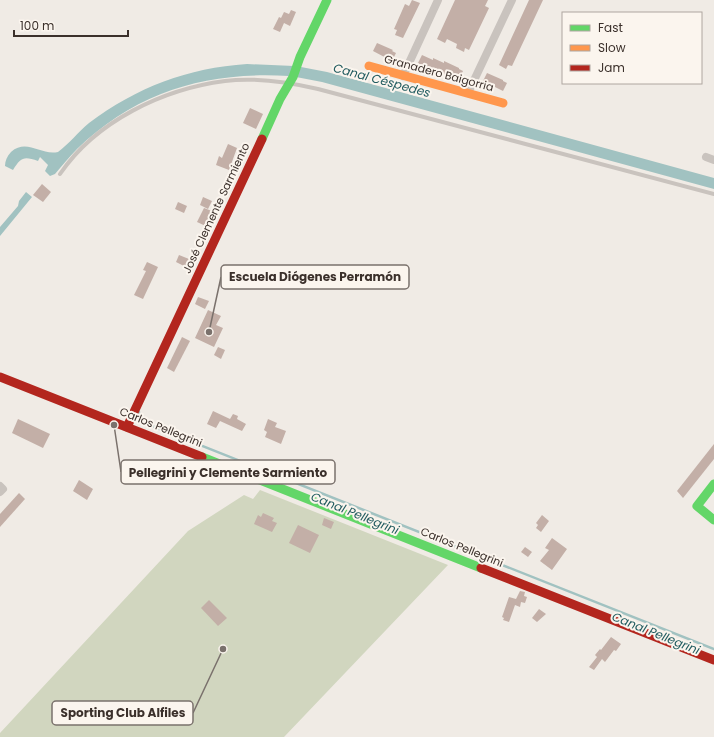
<svg xmlns="http://www.w3.org/2000/svg" width="714" height="737" viewBox="0 0 714 737" font-family="Poppins,sans-serif">
  <style>
    .green { fill: #d1d6bf }
    .water { fill: #a1c2c1 }
    .lines { fill: none; stroke-linecap: round; stroke-linejoin: round }
    .stream { stroke: #a1c2c1; stroke-width: 2.5 }
    .building { fill: #c3afa7 }
    .lane { stroke: #c9c3be; stroke-width: 4 }
    .street { stroke: #c9c3be; stroke-width: 8 }
    .fast { stroke: #63d668; stroke-width: 9 }
    .slow { stroke: #ff974d; stroke-width: 9 }
    .jam { stroke: #b3261e; stroke-width: 9 }
    .labels { text-anchor: middle; dominant-baseline: central; stroke-width: 4; stroke-linejoin: round; paint-order: stroke }
    .street-label { font-size: 11px; fill: #3b302b; stroke: #fbf5ee }
    .water-label { font-size: 12px; font-style: italic; fill: #1f5a5e; stroke: #fbf5ee }
    .leader { fill: none; stroke: #7a716c; stroke-width: 1.5 }
    .callout-dot { fill: #7a716c; stroke: #fbf5ee; stroke-width: 1.5 }
    .callout { fill: #fbf5ee; stroke: #7a716c; stroke-width: 1.5 }
    .callout-label { font-size: 12px; text-anchor: middle; font-weight: bold; fill: #3b302b }
  </style>
  <rect width="100%" height="100%" fill="#f0ebe5"/>
  <!-- green -->
  <path class="green" d="M 260,490 L 448,565 L 284,737 L 0,737 L 0,733 L 188,531 L 244,495 L 253,499 Z"/>
  <!-- water -->
  <g class="water">
    <path d="M 247,64 L 294,66 L 289,76 C 207,71 137,91 77,149 C 69,157 62,166 55,174 L 50,176 L 45,171 L 48,165 L 40,157 L 38,161 C 24,156 21,157 13,170 L 5,166 C 5,161 7,156 11,152 C 27,138 41,156 58,152 C 69,144 78,132 89,123 C 137,87 188,68 247,64 Z"/>
    <path d="M 301,67 L 327,72 L 714,178 L 714,189 L 322,82 L 296,77 Z"/>
    <path d="M 26,192 L 32,197 L 0,236 L 0,227 L 18,206 L 19,201 Z"/>
  </g>
  <g class="lines">
    <!-- stream -->
    <path class="stream" d="M 139,412 L 142,422 L 714,649"/>
  </g>
  <!-- building -->
  <g class="building">
    <path d="M 412,0 L 420,3 L 403,38 L 395,35 L 397,30 L 394,29 L 405,4 L 409,6 Z"/>
    <path d="M 455,0 L 488,0 L 485,6 L 489,8 L 469,50 L 465,48 L 464,52 L 456,48 L 457,44 L 447,39 L 445,43 L 437,39 Z"/>
    <path d="M 529,0 L 543,0 L 512,66 L 508,65 L 506,69 L 499,65 Z"/>
    <path d="M 291,10 L 296,12 L 290,26 L 284,23 L 280,32 L 273,29 L 279,17 L 281,18 L 284,12 L 289,14 Z"/>
    <path d="M 377,43 L 393,50 L 392,51 L 396,53 L 392,61 L 373,51 Z"/>
    <path d="M 422,55 L 433,60 L 433,58 L 444,63 L 444,61 L 459,68 L 459,69 L 463,71 L 459,79 L 448,74 L 447,76 L 436,71 L 436,73 L 421,66 L 421,65 L 418,63 Z"/>
    <path d="M 487,73 L 503,80 L 503,81 L 507,83 L 503,91 L 483,81 Z"/>
    <path d="M 250,108 L 263,114 L 256,129 L 243,123 Z"/>
    <path d="M 228,144 L 237,148 L 229,170 L 216,165 L 219,156 L 222,158 Z"/>
    <path d="M 42,184 L 51,192 L 43,202 L 33,195 Z"/>
    <path d="M 203,197 L 212,201 L 208,209 L 200,205 Z"/>
    <path d="M 178,202 L 187,206 L 184,213 L 175,209 Z"/>
    <path d="M 204,208 L 217,213 L 210,228 L 197,222 Z"/>
    <path d="M 179,255 L 189,259 L 186,267 L 176,262 Z"/>
    <path d="M 147,262 L 158,267 L 143,299 L 134,295 L 146,271 L 143,270 Z"/>
    <path d="M 198,297 L 209,301 L 205,309 L 195,304 Z"/>
    <path d="M 208,310 L 221,316 L 216,325 L 223,328 L 214,347 L 195,338 Z"/>
    <path d="M 182,337 L 190,341 L 174,372 L 167,368 Z"/>
    <path d="M 218,347 L 225,350 L 221,359 L 214,355 Z"/>
    <path d="M 213,411 L 230,419 L 233,414 L 238,416 L 237,419 L 246,424 L 242,431 L 220,421 L 216,428 L 207,424 Z"/>
    <path d="M 18,419 L 50,434 L 43,448 L 12,433 Z"/>
    <path d="M 268,419 L 277,423 L 275,427 L 286,431 L 281,444 L 265,437 L 267,432 L 264,430 Z"/>
    <path d="M 714,444 L 714,459 L 683,498 L 677,491 Z"/>
    <path d="M 79,480 L 93,489 L 87,500 L 73,491 Z"/>
    <path d="M 19,493 L 25,499 L 0,527 L 0,514 Z"/>
    <path d="M 263,513 L 274,518 L 272,521 L 277,523 L 272,532 L 254,524 L 258,515 L 261,517 Z"/>
    <path d="M 542,515 L 549,521 L 541,532 L 536,528 L 538,525 L 536,523 Z"/>
    <path d="M 324,518 L 334,522 L 331,529 L 322,525 Z"/>
    <path d="M 298,525 L 319,535 L 310,553 L 289,543 Z"/>
    <path d="M 552,538 L 567,549 L 552,570 L 540,561 L 549,550 L 545,548 Z"/>
    <path d="M 525,547 L 532,552 L 528,557 L 521,552 Z"/>
    <path d="M 520,591 L 525,592 L 524,596 L 527,597 L 525,603 L 521,602 L 520,607 L 515,605 L 509,622 L 503,620 L 504,618 L 502,617 L 509,597 L 516,599 Z"/>
    <path d="M 209,600 L 227,618 L 218,626 L 201,608 Z"/>
    <path d="M 539,609 L 546,614 L 537,622 L 532,618 Z"/>
    <path d="M 611,637 L 621,644 L 616,651 L 614,650 L 605,662 L 602,659 L 594,670 L 589,667 L 597,657 L 595,655 L 600,649 L 601,650 Z"/>
  </g>
  <g class="lines">
    <!-- lane -->
    <path class="lane" d="M 60,174 C 96,121 163,89 225,81 C 256,77 288,82 318,89 L 714,194"/>
    <!-- street -->
    <g class="street">
      <path d="M 403,76 L 438,0"/>
      <path d="M 468,93 L 512,0"/>
      <path d="M 706,157 L 714,160"/>
      <path d="M 0,486 L 3,489 L 0,492"/>
    </g>
    <!-- fast -->
    <g class="fast">
      <path d="M 262,139 L 280,99 L 293,77 L 300,57 L 327,0"/>
      <path d="M 202,457 L 481,568"/>
      <path d="M 714,484 L 697,506 L 714,520"/>
    </g>
    <!-- slow -->
    <path class="slow" d="M 369,66 L 503,103"/>
    <!-- jam -->
    <g class="jam">
      <path d="M 0,377 L 202,457"/>
      <path d="M 127,427 L 262,139"/>
      <path d="M 481,568 L 714,660"/>
    </g>
  </g>
  <g class="labels">
    <!-- street labels -->
    <g class="street-label">
      <text transform="translate(439 73) rotate(15)">Granadero Baigorria</text>
      <text transform="translate(216 208) rotate(-65)">José Clemente Sarmiento</text>
      <text transform="translate(161 427) rotate(22)">Carlos Pellegrini</text>
      <text transform="translate(462 547) rotate(22)">Carlos Pellegrini</text>
    </g>
    <!-- water labels -->
    <g class="water-label">
      <text transform="translate(382 80) rotate(15)">Canal Céspedes</text>
      <text transform="translate(355 513) rotate(22)">Canal Pellegrini</text>
      <text transform="translate(656 633) rotate(22)">Canal Pellegrini</text>
    </g>
  </g>
  <!-- callouts -->
  <path class="leader" d="M209 332L221 277M114 425L121 472M223 649L193 713"/>
  <g class="callout-dot">
    <circle cx="209" cy="332" r="4"/>
    <circle cx="114" cy="425" r="4"/>
    <circle cx="223" cy="649" r="4"/>
  </g>
  <g class="callout">
    <rect x="221" y="265" width="188" height="24" rx="4"/>
    <rect x="121" y="460" width="214" height="24" rx="4"/>
    <rect x="52" y="701" width="141" height="24" rx="4"/>
  </g>
  <g class="callout-label">
    <text x="315" y="281">Escuela Diógenes Perramón</text>
    <text x="228" y="477">Pellegrini y Clemente Sarmiento</text>
    <text x="123" y="717">Sporting Club Alfiles</text>
  </g>
  <!-- legend -->
  <rect x="562" y="12" width="140" height="72" fill="#fbf5ee" stroke="#aea6a0"/>
  <rect x="570" y="25" width="20" height="6" fill="#63d668" stroke="#aea6a0"/>
  <text x="598" y="32" font-size="12" fill="#3b302b">Fast</text>
  <rect x="570" y="45" width="20" height="6" fill="#ff974d" stroke="#aea6a0"/>
  <text x="598" y="52" font-size="12" fill="#3b302b">Slow</text>
  <rect x="570" y="65" width="20" height="6" fill="#b3261e" stroke="#aea6a0"/>
  <text x="598" y="72" font-size="12" fill="#3b302b">Jam</text>
  <!-- scale -->
  <path d="M14 30v6h114v-6" fill="none" stroke="#3b302b" stroke-width="2"/>
  <text x="20" y="30" font-size="12" fill="#3b302b" stroke="#fbf5ee" stroke-width="3" paint-order="stroke">100 m</text>
</svg>
